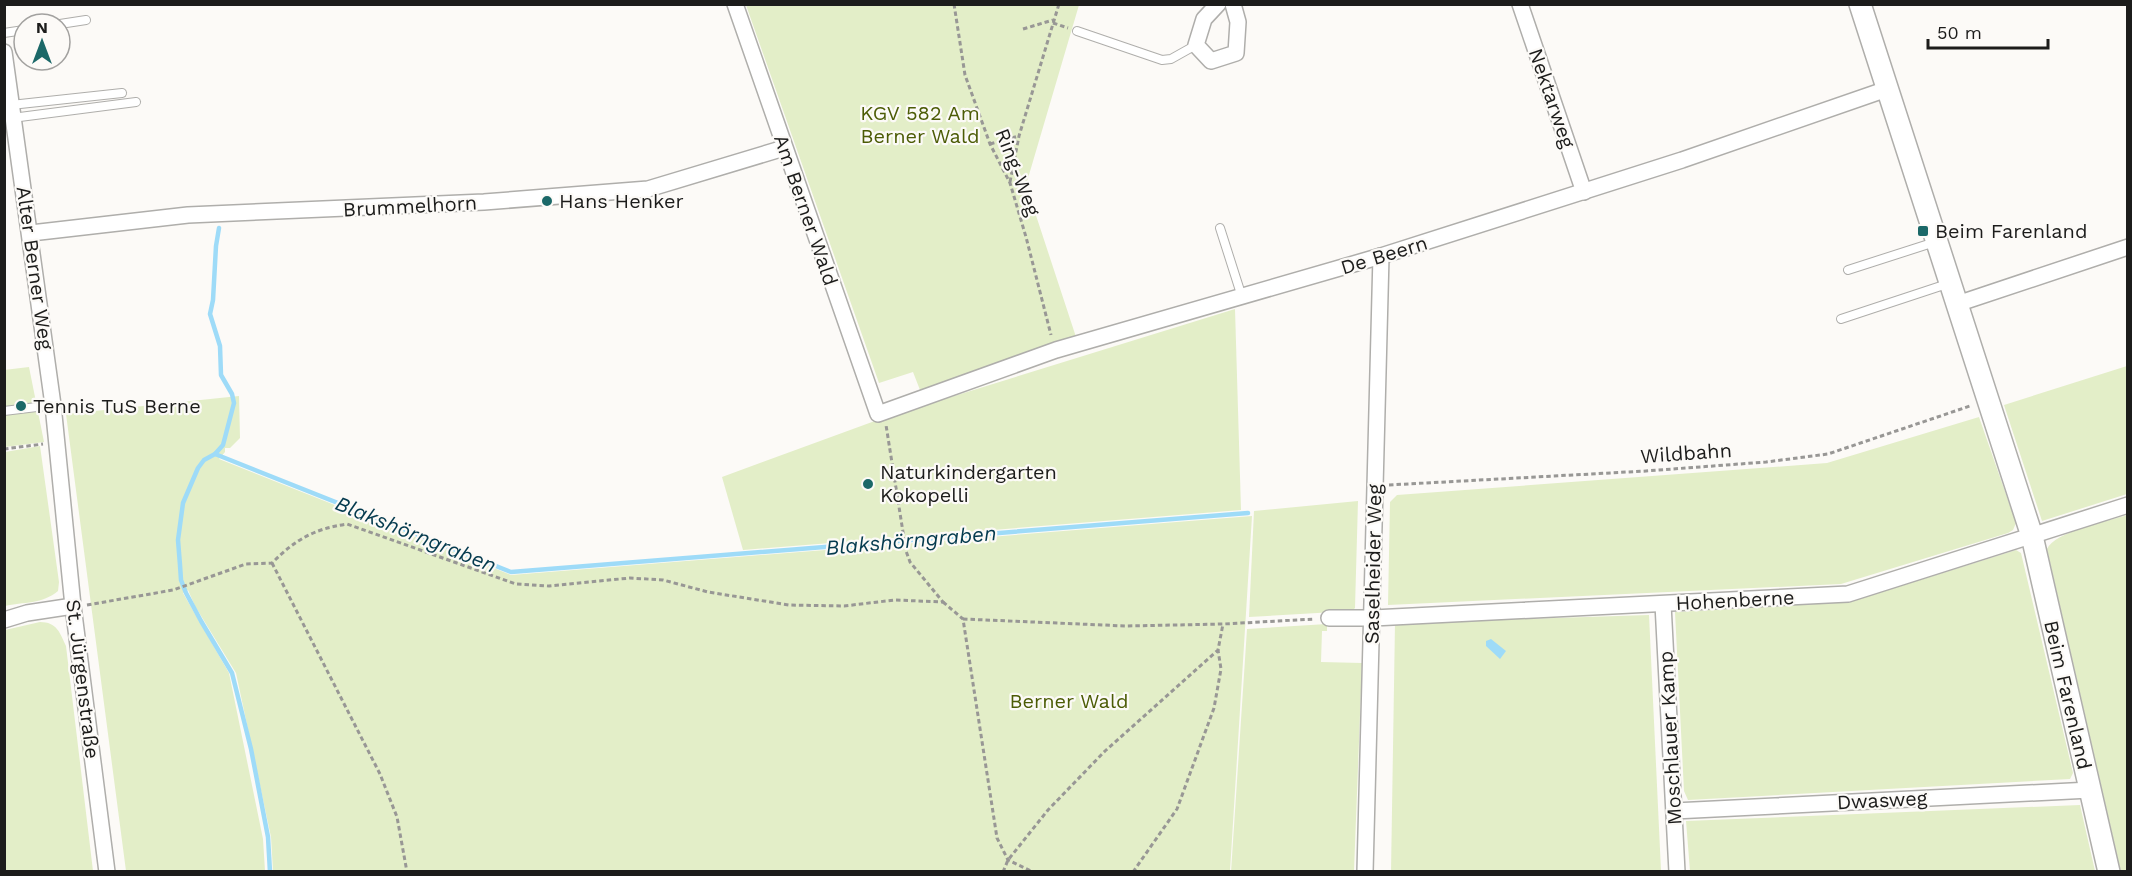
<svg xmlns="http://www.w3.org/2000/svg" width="2132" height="876" viewBox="0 0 2132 876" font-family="'Work Sans',sans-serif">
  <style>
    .green { fill: #e3eec8 }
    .water { fill: #9edbf8 }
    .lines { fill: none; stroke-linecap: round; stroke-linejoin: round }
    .stream { stroke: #9edbf8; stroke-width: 4.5 }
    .lane-casing { stroke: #afaeab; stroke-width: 10 }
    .street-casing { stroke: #afaeab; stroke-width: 18 }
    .secondary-casing { stroke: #afaeab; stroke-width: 24 }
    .path { stroke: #989795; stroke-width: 3; stroke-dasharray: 4.5 3; stroke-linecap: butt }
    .lane { stroke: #fff; stroke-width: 8 }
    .street { stroke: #fff; stroke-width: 15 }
    .secondary { stroke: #fff; stroke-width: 21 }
    .poi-dot { fill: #1b6868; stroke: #fcfaf7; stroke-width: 2 }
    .labels { text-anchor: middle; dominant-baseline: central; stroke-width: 4.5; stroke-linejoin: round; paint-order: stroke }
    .street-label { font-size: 20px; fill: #1c1c1b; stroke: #fcfaf7 }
    .park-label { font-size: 20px; fill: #4c5c06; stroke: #fcfaf7 }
    .poi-label { font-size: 20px; fill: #1c1c1b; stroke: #fcfaf7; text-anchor: start }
    .water-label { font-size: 21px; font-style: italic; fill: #043a4e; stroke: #fcfaf7 }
  </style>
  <rect width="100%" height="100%" fill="#fcfaf7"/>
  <!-- green -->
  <g class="green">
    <path d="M 746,5 L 1079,5 L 1026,185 L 1077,340 L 1061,346 L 920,390 L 913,372 L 879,383 Z"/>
    <path d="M 1235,309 L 1241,510 L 743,550 L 722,477 L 883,418 Z"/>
    <path d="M 2127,366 L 2127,494 L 2042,521 L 2004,405 Z"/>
    <path d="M 29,367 L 44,442 L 5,447 L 4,370 Z"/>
    <path d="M 239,396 L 240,438 L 230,448 L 225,448 L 225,452 L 219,459 L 511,575 L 1252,516 L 1230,871 L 273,871 L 271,837 L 236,673 L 195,606 L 188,590 L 183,593 L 229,673 L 263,839 L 265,871 L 126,871 L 66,414 Z"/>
    <path d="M 1979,417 L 2016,523 L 2013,530 L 2008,533 L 1841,584 L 1388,605 L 1390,502 L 1397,495 L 1827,463 Z"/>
    <path d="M 40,446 L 59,582 L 58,591 C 43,604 23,602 5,606 L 5,452 Z"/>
    <path d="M 1358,501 L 1355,608 L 1352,611 L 1249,617 L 1254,511 Z"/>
    <path d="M 2127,515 L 2128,871 L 2121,872 L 2047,549 C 2054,532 2109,521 2127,515 Z"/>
    <path d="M 2016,550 L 2021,553 L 2073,773 L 2070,779 L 1688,800 L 1684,791 L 1675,612 L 1850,602 Z"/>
    <path d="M 1649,615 L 1661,871 L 1391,872 L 1395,623 Z"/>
    <path d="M 40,622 C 57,622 60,633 66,646 L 93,871 L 5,871 L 5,630 Z"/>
    <path d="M 1327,624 L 1327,631 L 1322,631 L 1321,662 L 1362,663 L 1354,871 L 1231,872 L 1247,629 Z"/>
    <path d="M 2080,805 L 2095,871 L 1690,871 L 1686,821 Z"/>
  </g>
  <!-- water -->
  <path class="water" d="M 1491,639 L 1506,651 L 1500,659 L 1486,646 L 1486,641 Z"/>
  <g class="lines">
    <!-- stream -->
    <g class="stream">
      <path d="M 219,228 L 216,246 L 213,300 L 210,314 L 220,346 L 221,375 L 232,394 L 234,403 L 223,445 L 215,454 L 204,460 L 198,468 L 183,503 L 178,540 L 180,565 L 181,580 L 186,593 L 201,621 L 232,673 L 251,749 L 268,837 L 270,872"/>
      <path d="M 215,454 L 511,572 L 1248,513"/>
    </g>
    <defs>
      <g id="lane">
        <path d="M 60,24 L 86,20"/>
        <path d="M 1077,31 L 1162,60 L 1171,59 L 1196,45"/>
        <path d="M 4,33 L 24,30"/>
        <path d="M 11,105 L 122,93"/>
        <path d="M 12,118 L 136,102"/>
        <path d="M 1220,228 L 1242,297"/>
        <path d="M 1848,270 L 1935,242"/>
        <path d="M 1841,319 L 1947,284"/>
        <path d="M 4,411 L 53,405"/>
      </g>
      <g id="street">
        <path d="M 735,4 L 878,414 L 1056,350 L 1381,256 L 1682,160 L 1887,89"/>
        <path d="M 1218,4 L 1204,19 L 1196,45 L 1211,61 L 1236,53 L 1238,22 L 1233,4"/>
        <path d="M 1520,4 L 1584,192"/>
        <path d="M 4,52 L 53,405 L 73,606 L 107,872"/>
        <path d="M 31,233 L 188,215 L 484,202 L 648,189 L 784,148"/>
        <path d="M 1957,304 L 2128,247"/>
        <path d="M 1663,604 L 1677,872"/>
        <path d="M 1329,618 L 1373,618 L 1848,594 L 2128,505"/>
        <path d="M 4,620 L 27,613 L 73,606"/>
        <path d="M 1674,811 L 2090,790"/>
        <path d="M 1365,872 L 1381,256"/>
      </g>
      <path id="secondary" d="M 1860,4 L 2032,536 L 2109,872"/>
    </defs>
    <!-- lane casing -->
    <use href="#lane" class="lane-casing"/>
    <!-- street casing -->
    <use href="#street" class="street-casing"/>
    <!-- secondary casing -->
    <use href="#secondary" class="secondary-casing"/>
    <!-- path -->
    <g class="path">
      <path d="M 954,4 L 965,75 L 990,144 L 1010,183 L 1026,237 L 1051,335"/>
      <path d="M 1053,23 L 1068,28"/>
      <path d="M 1023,29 L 1053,20"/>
      <path d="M 990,144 L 1019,136"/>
      <path d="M 1010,182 L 1019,136 L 1059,4"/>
      <path d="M 4,449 L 43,444"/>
      <path d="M 1389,485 L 1646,471 L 1766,462 L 1828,454 L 1970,406"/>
      <path d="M 272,563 L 380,774 L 397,817 L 407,872"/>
      <path d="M 943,602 L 963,619 L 997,838 L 1008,860 L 1033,872"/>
      <path d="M 87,605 L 173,590 L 246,564 L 272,563 C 296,539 314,529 347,524 L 516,584 L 549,586 L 630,578 L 663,580 L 708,592 L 789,605 L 844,606 L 895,600 L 943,602 L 910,562 L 906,551 L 886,425"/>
      <path d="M 963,619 L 1126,626 L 1223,624 L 1315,619"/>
      <path d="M 1003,872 L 1008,860 L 1048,810 L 1105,751 L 1218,650 L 1223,624"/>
      <path d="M 1133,872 L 1177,809 L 1214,708 L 1221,669 L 1218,650"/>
    </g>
    <!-- lane -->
    <use href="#lane" class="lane"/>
    <!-- street -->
    <use href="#street" class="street"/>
    <!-- secondary -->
    <use href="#secondary" class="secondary"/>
  </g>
  <!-- markers -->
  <g class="poi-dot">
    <circle cx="547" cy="201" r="6"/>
    <rect x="1917" y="225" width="12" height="12" rx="3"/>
    <circle cx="21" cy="406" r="6"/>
    <circle cx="868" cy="484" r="6"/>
  </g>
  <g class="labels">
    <!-- street labels -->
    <g class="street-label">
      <text transform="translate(1552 98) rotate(71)">Nektarweg</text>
      <text transform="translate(1018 172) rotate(69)">Ring-Weg</text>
      <text transform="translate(410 206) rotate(-3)">Brummelhorn</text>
      <text transform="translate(806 210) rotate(71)">Am Berner Wald</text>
      <text transform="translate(1384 255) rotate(-17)">De Beern</text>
      <text transform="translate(35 268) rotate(82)">Alter Berner Weg</text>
      <text transform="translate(1686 453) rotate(-4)">Wildbahn</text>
      <text transform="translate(1373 564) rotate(-89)">Saselheider Weg</text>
      <text transform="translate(1735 600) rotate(-3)">Hohenberne</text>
      <text transform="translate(83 679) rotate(83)">St. Jürgenstraße</text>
      <text transform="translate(2068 695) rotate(77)">Beim Farenland</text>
      <text transform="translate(1670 738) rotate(-93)">Moschlauer Kamp</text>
      <text transform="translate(1882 800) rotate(-3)">Dwasweg</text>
    </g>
    <!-- park labels -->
    <g class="park-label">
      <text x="920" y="113">KGV 582 Am<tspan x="920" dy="23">Berner Wald</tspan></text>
      <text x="1069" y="701">Berner Wald</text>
    </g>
    <!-- poi labels -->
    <g class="poi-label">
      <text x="559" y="201">Hans Henker</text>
      <text x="1935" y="231">Beim Farenland</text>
      <text x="33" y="406">Tennis TuS Berne</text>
      <text x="880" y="472">Naturkindergarten<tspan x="880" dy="23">Kokopelli</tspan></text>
    </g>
    <!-- water labels -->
    <g class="water-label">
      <text transform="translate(416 534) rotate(22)">Blakshörngraben</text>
      <text transform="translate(911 540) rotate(-5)">Blakshörngraben</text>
    </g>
  </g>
  <!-- border -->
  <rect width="2132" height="876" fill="none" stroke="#1c1c1b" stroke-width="12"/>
  <!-- north arrow -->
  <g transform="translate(42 42)"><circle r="28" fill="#fcfaf7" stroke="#a2a19f" stroke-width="1.5"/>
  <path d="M0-4.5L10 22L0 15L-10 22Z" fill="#1b6868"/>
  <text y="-9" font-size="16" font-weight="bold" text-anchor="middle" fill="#1c1c1b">N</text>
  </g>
  <!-- scale -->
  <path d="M1928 39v9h120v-9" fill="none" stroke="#1c1c1b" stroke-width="3"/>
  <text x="1937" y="39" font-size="18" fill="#1c1c1b" stroke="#fcfaf7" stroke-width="4.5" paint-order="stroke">50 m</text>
</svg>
